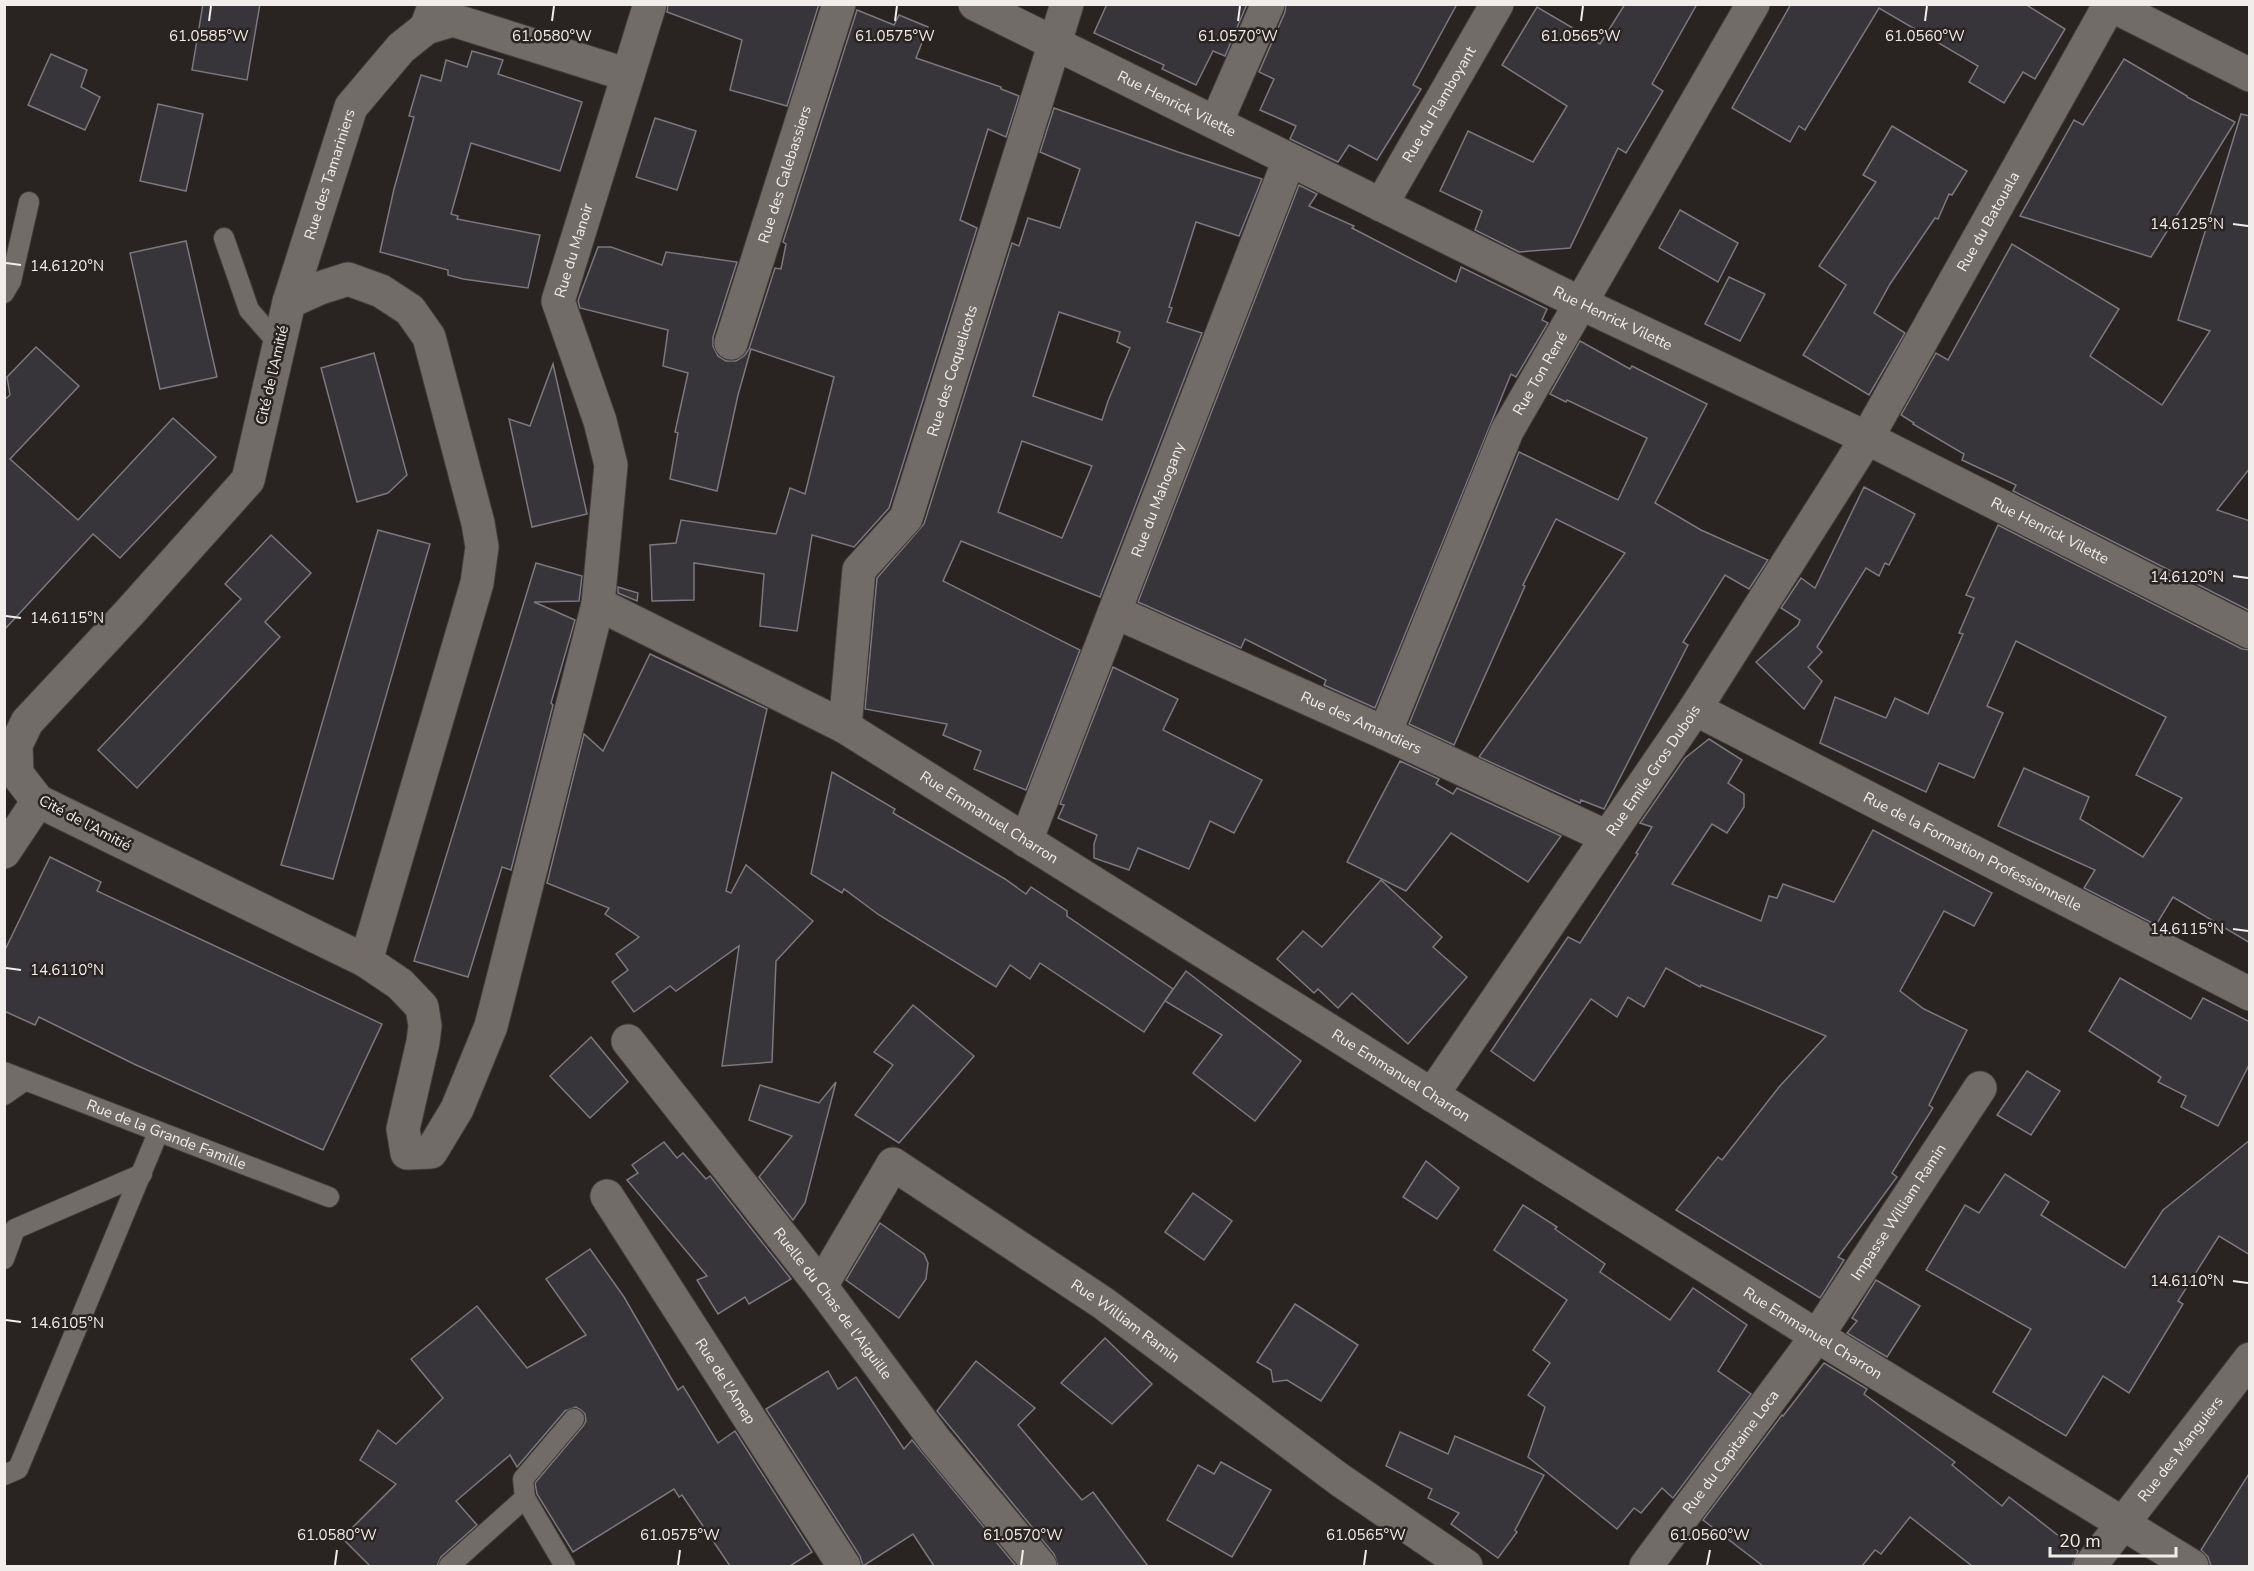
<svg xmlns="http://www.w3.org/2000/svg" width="2254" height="1571" viewBox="0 0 2254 1571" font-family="'Nunito Sans',sans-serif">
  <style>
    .building { fill: #37353a; stroke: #7b787e; stroke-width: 1.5; fill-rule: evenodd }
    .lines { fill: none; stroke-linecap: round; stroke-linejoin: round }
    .lane-casing { stroke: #423e3c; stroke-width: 22 }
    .street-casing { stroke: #423e3c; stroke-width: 35 }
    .lane { stroke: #726c68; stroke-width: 20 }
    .street { stroke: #726c68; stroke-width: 33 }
    .ticks { fill: none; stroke: #f1edeb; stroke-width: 2 }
    .labels { text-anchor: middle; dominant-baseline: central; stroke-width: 5; stroke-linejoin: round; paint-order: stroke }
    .street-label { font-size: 15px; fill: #f1edeb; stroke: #292321 }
    .ticks-label { font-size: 15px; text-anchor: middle; fill: #f1edeb; stroke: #292321; stroke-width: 5; stroke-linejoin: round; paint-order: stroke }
  </style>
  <rect width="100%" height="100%" fill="#292321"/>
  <!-- building -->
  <g class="building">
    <path d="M 203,4 L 260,4 L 247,80 L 192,70 Z"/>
    <path d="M 668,4 L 819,4 L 787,106 L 730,90 L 742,40 L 667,12 Z"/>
    <path d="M 1107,4 L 1247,4 L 1225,56 L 1213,51 L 1196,85 L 1162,69 L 1164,65 L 1094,33 Z"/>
    <path d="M 1286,4 L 1457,4 L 1413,85 L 1421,89 L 1377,160 L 1349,145 L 1338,162 L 1290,139 L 1296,126 L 1260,110 L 1274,79 L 1259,72 L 1285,12 Z"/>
    <path d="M 1625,4 L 1697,4 L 1652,84 L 1663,91 L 1626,153 L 1618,148 L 1570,248 L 1519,252 L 1475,230 L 1482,211 L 1440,191 L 1468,131 L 1533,162 L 1567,106 L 1502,65 L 1537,7 L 1600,44 Z"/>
    <path d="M 1791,4 L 2025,4 L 2065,29 L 2035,79 L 2023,72 L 2004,103 L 1969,82 L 1978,66 L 1879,8 L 1805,130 L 1799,126 L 1790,142 L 1732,108 Z"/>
    <path d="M 857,10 L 894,25 L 899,15 L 928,27 L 916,58 L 1001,87 L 1001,89 L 1019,96 L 1006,137 L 988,129 L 960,220 L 977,228 L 889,508 L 854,547 L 812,535 L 797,631 L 760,626 L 764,574 L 694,563 L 694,600 L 652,601 L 650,545 L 676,543 L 681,520 L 776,534 L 790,488 L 805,494 L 834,377 L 751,349 L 738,395 L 717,491 L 670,479 L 678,433 L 675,432 L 688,373 L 663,366 L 668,330 L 580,308 L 578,301 L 580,295 L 598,247 L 611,247 L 662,265 L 666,252 L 737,262 L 713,337 L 713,346 L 718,356 L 726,361 L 736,361 L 744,356 L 749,349 L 775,268 L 781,269 L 786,244 L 783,242 Z"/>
    <path d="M 472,51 L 503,60 L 498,74 L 582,102 L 560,171 L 471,143 L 451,214 L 458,216 L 457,219 L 540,235 L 528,288 L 463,279 L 448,275 L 448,270 L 380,252 L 394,189 L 414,117 L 409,116 L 421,75 L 441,81 L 446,60 L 467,67 Z"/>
    <path d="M 51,54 L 87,70 L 81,87 L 100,97 L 85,130 L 28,105 Z"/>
    <path d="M 2124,59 L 2187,96 L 2187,97 L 2235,122 L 2151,257 L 2020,216 L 2074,120 L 2083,125 Z"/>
    <path d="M 158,104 L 203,114 L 186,191 L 140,181 Z"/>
    <path d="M 1054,108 L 1178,152 L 1262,179 L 1239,236 L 1196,222 L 1169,307 L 1172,308 L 1167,322 L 1202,333 L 1100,597 L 961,541 L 943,581 L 1080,650 L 1026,790 L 974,769 L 981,751 L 943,735 L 947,724 L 865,709 L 877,578 L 924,524 L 1012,243 L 1019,246 L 1028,218 L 1060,228 L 1080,169 L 1040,152 ZM 1059,312 L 1120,332 L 1117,342 L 1130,348 L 1108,401 L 1102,420 L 1033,396 ZM 1022,441 L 1092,466 L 1062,538 L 998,512 Z"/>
    <path d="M 2241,114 L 2250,116 L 2250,468 L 2217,510 L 2250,521 L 2250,611 L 2013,491 L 2016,485 L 1962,460 L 1964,454 L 1913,424 L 1914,423 L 1901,415 L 1936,353 L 1948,360 L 2012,244 L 2119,309 L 2090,356 L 2162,405 L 2210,331 L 2178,320 Z"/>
    <path d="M 655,118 L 696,131 L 677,190 L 636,177 Z"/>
    <path d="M 1892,126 L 1967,171 L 1952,195 L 1949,194 L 1938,219 L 1935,218 L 1890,284 L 1874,313 L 1905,333 L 1869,395 L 1803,355 L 1846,285 L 1819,266 L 1876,182 L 1863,175 Z"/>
    <path d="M 1299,185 L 1317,194 L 1309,206 L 1354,226 L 1352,228 L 1456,282 L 1461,267 L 1547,309 L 1542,320 L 1548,323 L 1516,377 L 1511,374 L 1375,708 L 1324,685 L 1326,680 L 1245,639 L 1241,648 L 1138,602 Z"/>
    <path d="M 1680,210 L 1738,243 L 1718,282 L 1659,248 Z"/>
    <path d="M 186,241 L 217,377 L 160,389 L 130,253 Z"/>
    <path d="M 1729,277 L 1765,294 L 1740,341 L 1705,324 Z"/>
    <path d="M 1580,341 L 1630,369 L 1632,366 L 1707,404 L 1655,503 L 1701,530 L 1768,560 L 1749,589 L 1725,575 L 1683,642 L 1688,645 L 1604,809 L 1581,800 L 1580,803 L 1479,757 L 1625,553 L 1556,519 L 1523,585 L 1525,586 L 1454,745 L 1409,724 L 1519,452 L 1618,500 L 1647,438 L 1567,400 L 1566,402 L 1550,394 Z"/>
    <path d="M 36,347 L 79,386 L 10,459 L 78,520 L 173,418 L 216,457 L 120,558 L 93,534 L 4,630 L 4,400 L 10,395 L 7,377 Z"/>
    <path d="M 374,353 L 407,475 L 388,493 L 357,502 L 321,368 Z"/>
    <path d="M 553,364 L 587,514 L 532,527 L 509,419 L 530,426 Z"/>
    <path d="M 1864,487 L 1915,514 L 1889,565 L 1885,563 L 1879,576 L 1866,568 L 1817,647 L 1822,652 L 1808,667 L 1822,681 L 1804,709 L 1756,662 L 1798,625 L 1800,620 L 1781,608 L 1801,578 L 1815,588 Z"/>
    <path d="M 1998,525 L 2242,649 L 2250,650 L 2250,943 L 2173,897 L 2156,925 L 2084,888 L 2095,870 L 1998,826 L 2024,768 L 2089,797 L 2080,819 L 2143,857 L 2182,798 L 2136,775 L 2166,717 L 2016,641 L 1987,706 L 2003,713 L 1974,778 L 1939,763 L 1926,792 L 1820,743 L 1835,697 L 1886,718 L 1895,698 L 1928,714 L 1963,634 L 1959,633 L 1974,598 L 1966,595 Z"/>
    <path d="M 378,530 L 430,544 L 333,879 L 281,865 Z"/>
    <path d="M 271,535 L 311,573 L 265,622 L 280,637 L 137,788 L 98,750 L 241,599 L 225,584 Z"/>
    <path d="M 536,563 L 582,576 L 579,601 L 534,602 L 575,620 L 551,703 L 553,705 L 511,870 L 502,867 L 468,977 L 414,961 Z"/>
    <path d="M 618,587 L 638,593 L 637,601 L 618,593 Z"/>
    <path d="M 650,654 L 767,709 L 726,891 L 731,893 L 746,865 L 813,921 L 776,961 L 772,1062 L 722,1066 L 739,946 L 676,991 L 670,986 L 634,1012 L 612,982 L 628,970 L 616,954 L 639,937 L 605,914 L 609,908 L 547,883 L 584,734 L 603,751 Z"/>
    <path d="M 1113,667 L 1178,699 L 1163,730 L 1262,780 L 1234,833 L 1210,821 L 1189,869 L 1138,848 L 1129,870 L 1094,858 L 1094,844 L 1097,835 L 1058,818 L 1064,805 L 1060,804 Z"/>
    <path d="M 1709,739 L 1742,760 L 1728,783 L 1744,794 L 1744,807 L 1727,833 L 1712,824 L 1672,884 L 1761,921 L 1769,896 L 1777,898 L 1783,884 L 1834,902 L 1873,830 L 1992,893 L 1974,926 L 1944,911 L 1900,991 L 1924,1009 L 1967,1030 L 1929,1105 L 1933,1108 L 1892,1173 L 1897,1177 L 1838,1257 L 1844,1260 L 1820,1298 L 1676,1210 L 1718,1157 L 1722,1160 L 1779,1087 L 1826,1036 L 1701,985 L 1700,987 L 1666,968 L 1644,1007 L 1628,997 L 1617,1017 L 1591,999 L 1534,1081 L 1491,1051 L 1568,937 L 1580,943 L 1638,854 L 1636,853 L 1652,827 L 1640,823 L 1685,758 Z"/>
    <path d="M 1400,761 L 1439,779 L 1436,784 L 1453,794 L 1457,788 L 1561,836 L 1528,882 L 1451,833 L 1406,891 L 1347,862 Z"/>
    <path d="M 832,772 L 895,809 L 893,813 L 1005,879 L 1026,894 L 1031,887 L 1067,911 L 1067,916 L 1173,989 L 1144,1032 L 1040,963 L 1030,979 L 1010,965 L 996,987 L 879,915 L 844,889 L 842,893 L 811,874 Z"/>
    <path d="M 50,857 L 101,882 L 97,891 L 382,1024 L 323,1150 L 134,1064 L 39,1017 L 35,1025 L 4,1011 L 4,952 Z"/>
    <path d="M 1381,880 L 1442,937 L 1433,947 L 1467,977 L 1408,1044 L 1352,993 L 1338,1008 L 1318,989 L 1314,993 L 1277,959 L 1303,931 L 1322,947 Z"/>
    <path d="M 1186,971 L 1301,1061 L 1255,1121 L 1193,1073 L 1222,1035 L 1165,1001 Z"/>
    <path d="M 2120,978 L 2191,1019 L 2203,998 L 2250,1022 L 2250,1063 L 2218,1126 L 2181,1107 L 2186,1096 L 2158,1082 L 2161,1077 L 2089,1031 Z"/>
    <path d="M 913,1005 L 974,1056 L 899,1143 L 855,1115 L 893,1065 L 874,1052 Z"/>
    <path d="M 591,1037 L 628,1082 L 590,1118 L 550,1076 Z"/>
    <path d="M 2027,1071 L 2060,1091 L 2031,1135 L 1997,1115 Z"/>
    <path d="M 836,1082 L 805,1203 L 793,1220 L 759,1177 L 792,1136 L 749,1120 L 760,1085 L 819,1103 Z"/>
    <path d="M 2250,1140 L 2250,1255 L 2219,1236 L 2178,1301 L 2183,1304 L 2129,1393 L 2103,1376 L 2066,1436 L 1993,1392 L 2031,1329 L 1926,1270 L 1965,1205 L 1979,1213 L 2005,1174 L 2049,1202 L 2041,1215 L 2125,1268 L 2163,1210 Z"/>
    <path d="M 664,1142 L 677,1158 L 683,1153 L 706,1179 L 710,1176 L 791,1279 L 749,1304 L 745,1297 L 718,1314 L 697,1280 L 707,1276 L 627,1180 L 638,1173 L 632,1165 Z"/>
    <path d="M 1426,1161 L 1459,1188 L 1437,1219 L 1403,1197 Z"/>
    <path d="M 1193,1193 L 1232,1221 L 1204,1260 L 1165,1232 Z"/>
    <path d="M 1523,1205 L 1557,1227 L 1555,1229 L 1605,1264 L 1600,1272 L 1670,1320 L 1693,1288 L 1747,1325 L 1718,1371 L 1751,1394 L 1673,1498 L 1662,1488 L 1641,1513 L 1634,1508 L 1617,1529 L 1528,1457 L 1545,1407 L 1528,1395 L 1550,1363 L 1533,1350 L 1567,1300 L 1494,1250 Z"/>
    <path d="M 880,1223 L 924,1254 L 928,1263 L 926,1279 L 899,1318 L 846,1280 Z"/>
    <path d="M 590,1249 L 624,1297 L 678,1390 L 683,1386 L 718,1443 L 735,1431 L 812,1552 L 790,1566 L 730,1566 L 682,1495 L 679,1497 L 674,1489 L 573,1552 L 537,1494 L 535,1483 L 583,1426 L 586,1421 L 585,1414 L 581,1410 L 576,1407 L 565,1411 L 517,1467 L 510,1455 L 456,1501 L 477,1525 L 441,1557 L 437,1566 L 370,1566 L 342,1538 L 396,1484 L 360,1460 L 378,1430 L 396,1444 L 443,1398 L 411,1359 L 477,1306 L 527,1368 L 586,1335 L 546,1279 Z"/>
    <path d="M 1876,1280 L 1920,1306 L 1887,1357 L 1847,1333 L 1857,1321 L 1852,1318 Z"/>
    <path d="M 1295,1304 L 1358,1345 L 1321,1401 L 1287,1380 L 1273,1382 L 1271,1370 L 1257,1362 Z"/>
    <path d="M 1105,1338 L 1152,1384 L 1112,1424 L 1061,1383 Z"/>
    <path d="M 976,1361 L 1035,1408 L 1018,1425 L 1082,1500 L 1093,1492 L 1148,1566 L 1058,1566 L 1054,1554 L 937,1411 Z"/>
    <path d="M 1824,1363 L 1867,1389 L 1864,1394 L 1955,1462 L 1952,1465 L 2002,1506 L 2009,1497 L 2078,1551 L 2072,1566 L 1972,1566 L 1910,1517 L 1881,1554 L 1875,1550 L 1862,1566 L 1763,1566 L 1703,1520 L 1782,1415 L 1783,1416 Z"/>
    <path d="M 828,1371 L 838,1389 L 856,1377 L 904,1449 L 912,1440 L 1016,1566 L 934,1566 L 913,1534 L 863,1566 L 860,1556 L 766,1409 Z"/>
    <path d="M 1400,1432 L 1448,1454 L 1455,1436 L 1544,1475 L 1515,1530 L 1517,1532 L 1498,1558 L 1451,1524 L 1459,1513 L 1428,1498 L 1432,1489 L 1386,1466 Z"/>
    <path d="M 1221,1462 L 1271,1490 L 1232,1557 L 1167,1520 L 1198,1465 L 1214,1474 Z"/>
    <path d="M 2250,1472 L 2250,1566 L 2211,1566 L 2208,1557 L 2201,1550 Z"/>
  </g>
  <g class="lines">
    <defs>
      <g id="lane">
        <path d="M 224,238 L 249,310 L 278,343"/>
        <path d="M 4,293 L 11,281 L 29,202"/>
        <path id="s1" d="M 4,1072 L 329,1197"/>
        <path d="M 4,1095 L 24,1081"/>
        <path d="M 4,1259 L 15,1229 L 142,1174"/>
        <path d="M 4,1475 L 18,1469 L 158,1133"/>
        <path d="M 525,1498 L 565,1566"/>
        <path d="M 449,1566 L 525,1498 L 523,1479 L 574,1419"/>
      </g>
      <g id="street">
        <path id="s2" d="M 975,4 L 1580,303 L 1867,438 L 2250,632"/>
        <path d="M 2109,4 L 2250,75"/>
        <path d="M 426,28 L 453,20 L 628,75"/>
        <path d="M 1216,123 L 1268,4"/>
        <path id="s3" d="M 1381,205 L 1497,4"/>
        <path d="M 348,279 L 381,291 L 410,310 L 429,337 L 478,523 L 482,547 L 477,583 L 366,961 L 38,801 L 17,774 L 16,745 L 27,722 L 129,613 L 248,480 L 289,302 L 320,288 Z"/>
        <path id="s4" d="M 289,302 L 351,107 L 401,48 L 426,28 L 435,4"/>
        <path id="s5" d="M 731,343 L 839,4"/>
        <path id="s6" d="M 598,604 L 845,727 L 1817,1336 L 2192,1566"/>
        <path id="s7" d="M 1115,612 L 1385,733 L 1607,837"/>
        <path id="s8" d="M 1695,709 L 2250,994"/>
        <path id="s9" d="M 845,727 L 859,570 L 906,518 L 1067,4"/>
        <path id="s10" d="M 1385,733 L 1507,431 L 1753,4"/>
        <path id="s11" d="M 1026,841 L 1289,160"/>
        <path d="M 4,852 L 38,801"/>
        <path id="s12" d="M 366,961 L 400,984 L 422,1007 L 425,1026 L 423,1042 L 403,1129 L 407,1153 L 431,1152 L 457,1109 L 491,1026 L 598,604 L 611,465 L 600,421 L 558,301 L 650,4"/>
        <path id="s13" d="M 628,1041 L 821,1286 L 935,1440 L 1040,1566"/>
        <path id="s14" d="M 1432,1095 L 1695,709 L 1867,438 L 2110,4"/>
        <path id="s15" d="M 607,1196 L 844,1566"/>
        <path id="s16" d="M 821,1286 L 893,1164 L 1103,1303 L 1340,1480 L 1466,1566"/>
        <path id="s17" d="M 1646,1566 L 1817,1336 L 1980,1088"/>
        <path id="s18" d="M 2090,1566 L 2250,1359"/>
      </g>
    </defs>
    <!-- lane casing -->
    <use href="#lane" class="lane-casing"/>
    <!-- street casing -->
    <use href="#street" class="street-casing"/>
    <!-- lane -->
    <use href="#lane" class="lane"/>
    <!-- street -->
    <use href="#street" class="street"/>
  </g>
  <!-- ticks -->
  <path class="ticks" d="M 209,21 L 211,6M 552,21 L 554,6M 895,21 L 897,6M 1238,21 L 1240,6M 1581,21 L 1583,6M 1925,21 L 1927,6M 2233,224 L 2248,226M 6,263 L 21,265M 2233,576 L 2248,578M 6,616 L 21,618M 2233,929 L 2248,931M 6,968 L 21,970M 2233,1281 L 2248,1283M 6,1320 L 21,1322M 335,1565 L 337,1550M 678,1565 L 680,1550M 1021,1565 L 1023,1550M 1364,1565 L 1366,1550M 1707,1565 L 1710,1550"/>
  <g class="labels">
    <!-- street labels -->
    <g class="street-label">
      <text stroke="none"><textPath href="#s2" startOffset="225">Rue Henrick Vilette</textPath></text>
      <text stroke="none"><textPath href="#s3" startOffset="116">Rue du Flamboyant</textPath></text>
      <text stroke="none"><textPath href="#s5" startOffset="177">Rue des Calebassiers</textPath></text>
      <text stroke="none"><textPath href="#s4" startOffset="134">Rue des Tamariniers</textPath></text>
      <text stroke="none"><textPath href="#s14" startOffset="1036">Rue du Batouala</textPath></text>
      <text stroke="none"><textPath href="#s12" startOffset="1186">Rue du Manoir</textPath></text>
      <text stroke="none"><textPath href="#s2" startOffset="711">Rue Henrick Vilette</textPath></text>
      <text stroke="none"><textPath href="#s9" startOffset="382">Rue des Coquelicots</textPath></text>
      <text stroke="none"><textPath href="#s10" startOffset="392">Rue Ton René</textPath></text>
      <text transform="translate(272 375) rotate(-77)">Cité de l’Amitié</text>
      <text stroke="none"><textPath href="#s11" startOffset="366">Rue du Mahogany</textPath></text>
      <text stroke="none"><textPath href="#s2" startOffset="1197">Rue Henrick Vilette</textPath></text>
      <text stroke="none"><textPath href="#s7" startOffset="270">Rue des Amandiers</textPath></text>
      <text stroke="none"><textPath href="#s14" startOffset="393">Rue Emile Gros Dubois</textPath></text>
      <text stroke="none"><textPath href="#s6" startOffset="446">Rue Emmanuel Charron</textPath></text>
      <text transform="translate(85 823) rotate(28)">Cité de l’Amitié</text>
      <text stroke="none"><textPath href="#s8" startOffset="312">Rue de la Formation Professionnelle</textPath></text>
      <text stroke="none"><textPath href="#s6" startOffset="932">Rue Emmanuel Charron</textPath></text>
      <text stroke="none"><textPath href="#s1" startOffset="174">Rue de la Grande Famille</textPath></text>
      <text stroke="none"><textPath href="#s17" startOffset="435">Impasse William Ramin</textPath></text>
      <text stroke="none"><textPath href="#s13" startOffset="333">Ruelle du Chas de l'Aiguille</textPath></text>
      <text stroke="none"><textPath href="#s16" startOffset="422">Rue William Ramin</textPath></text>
      <text stroke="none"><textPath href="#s6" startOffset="1418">Rue Emmanuel Charron</textPath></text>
      <text stroke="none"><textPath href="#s15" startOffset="220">Rue de l'Amep</textPath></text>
      <text stroke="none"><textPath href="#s18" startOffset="148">Rue des Manguiers</textPath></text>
      <text stroke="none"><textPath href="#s17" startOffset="142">Rue du Capitaine Loca</textPath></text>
    </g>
  </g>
  <g class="ticks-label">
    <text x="209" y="41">61.0585°W</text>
    <text x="552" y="41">61.0580°W</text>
    <text x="895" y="41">61.0575°W</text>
    <text x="1238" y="41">61.0570°W</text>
    <text x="1581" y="41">61.0565°W</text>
    <text x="1925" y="41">61.0560°W</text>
    <text x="2187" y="229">14.6125°N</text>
    <text x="67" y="271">14.6120°N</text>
    <text x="2187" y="582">14.6120°N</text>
    <text x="67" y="623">14.6115°N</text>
    <text x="2187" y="934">14.6115°N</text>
    <text x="67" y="975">14.6110°N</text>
    <text x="2187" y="1286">14.6110°N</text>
    <text x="67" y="1328">14.6105°N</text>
    <text x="337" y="1540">61.0580°W</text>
    <text x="680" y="1540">61.0575°W</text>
    <text x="1023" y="1540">61.0570°W</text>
    <text x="1366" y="1540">61.0565°W</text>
    <text x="1710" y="1540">61.0560°W</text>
  </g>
  <!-- border -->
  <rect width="2254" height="1571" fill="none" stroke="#f1edeb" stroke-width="12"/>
  <!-- scale -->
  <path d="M2050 1547v9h126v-9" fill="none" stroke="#f1edeb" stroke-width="3"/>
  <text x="2059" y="1547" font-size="18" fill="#f1edeb" stroke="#292321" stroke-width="4.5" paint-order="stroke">20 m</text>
</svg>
